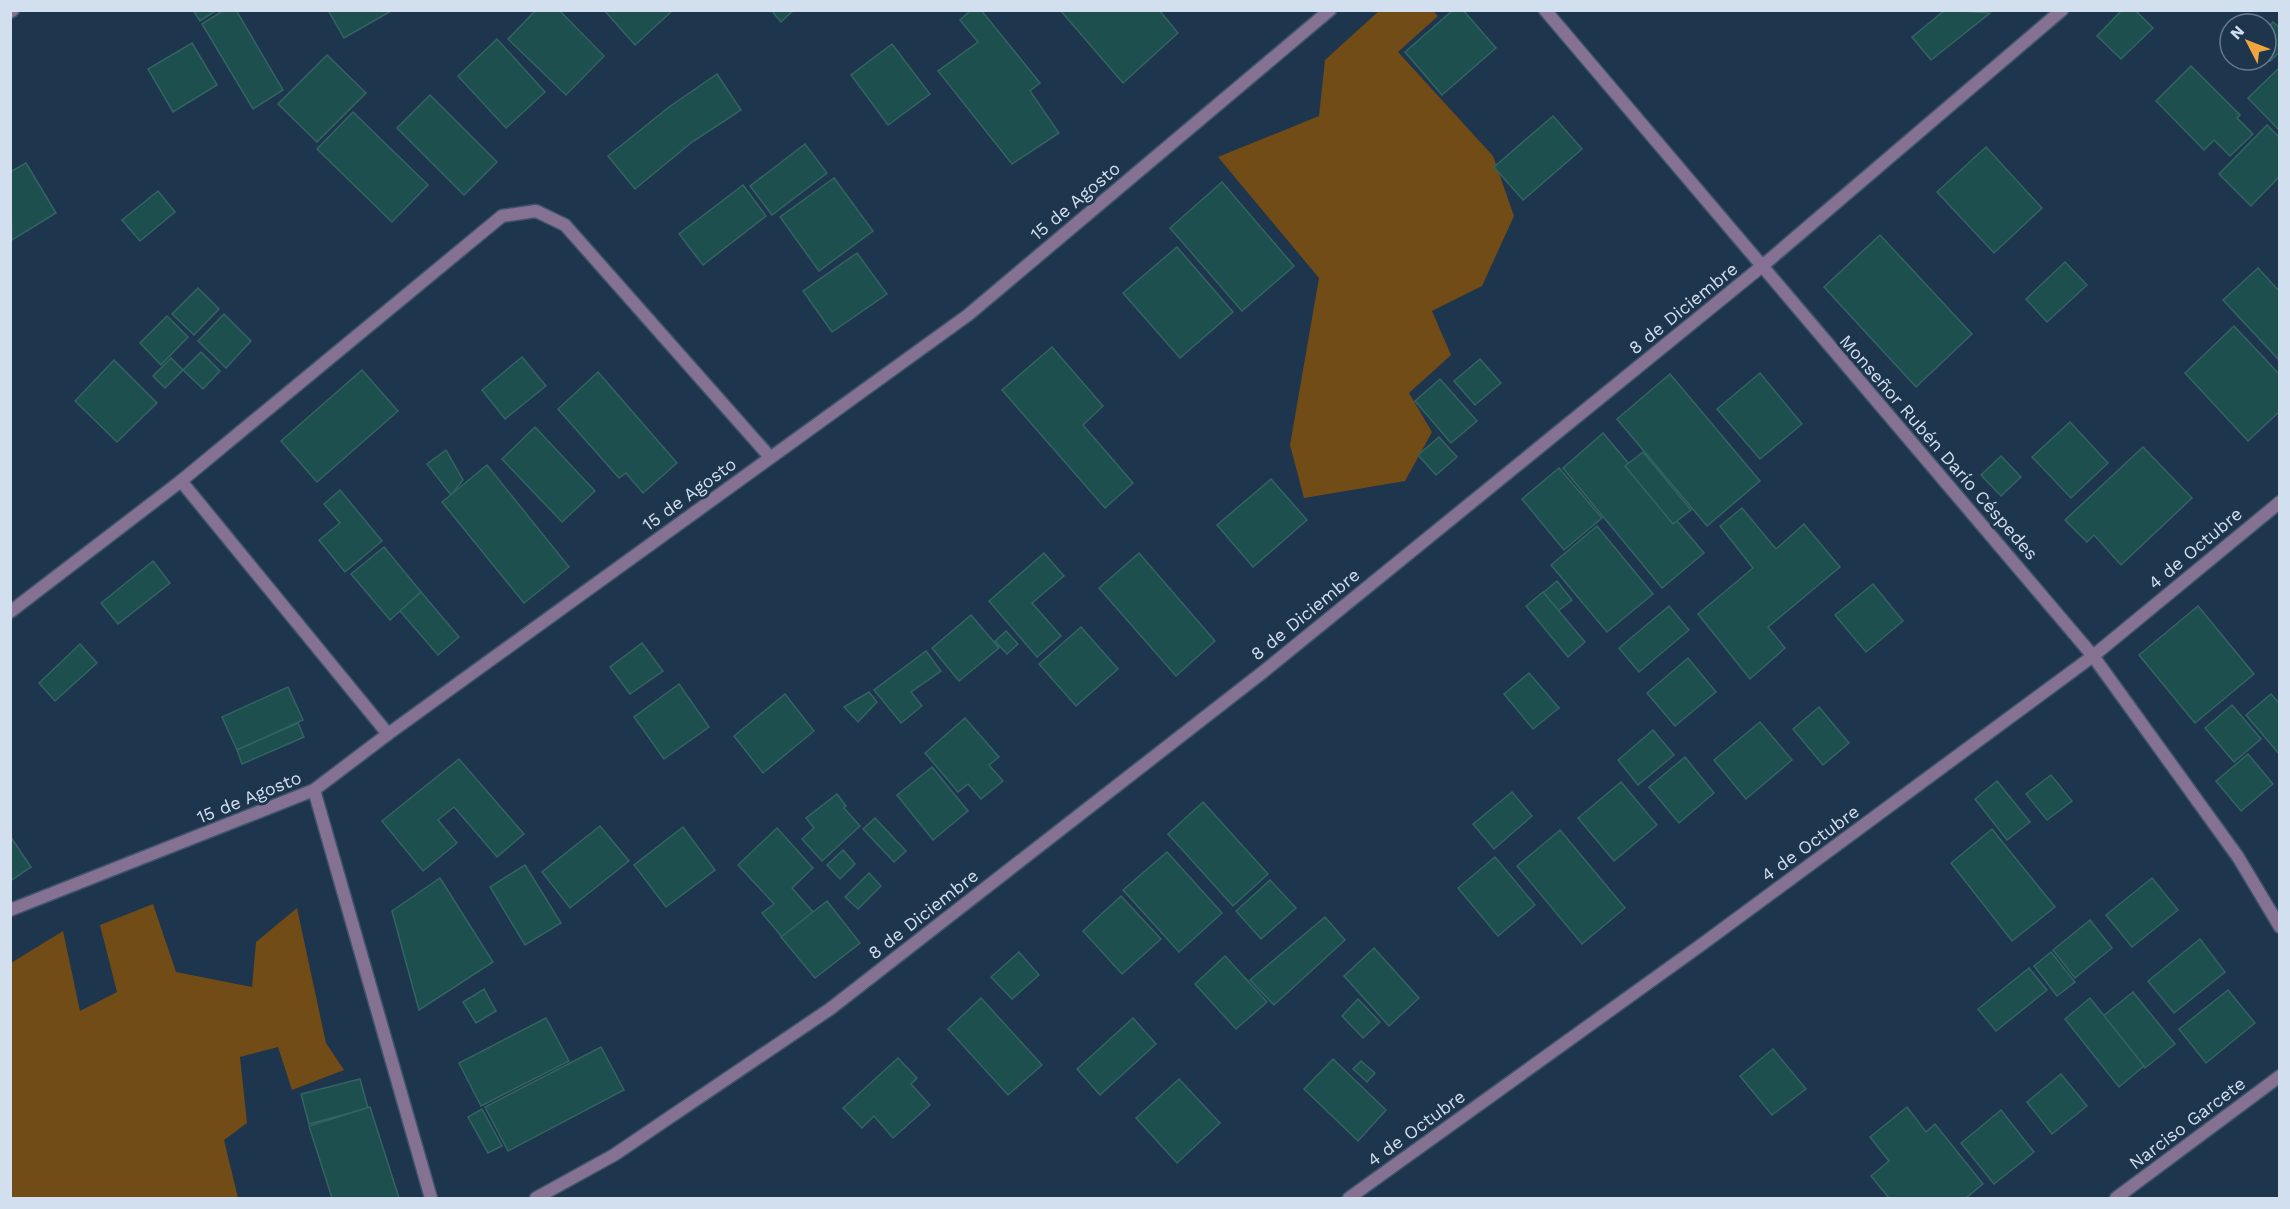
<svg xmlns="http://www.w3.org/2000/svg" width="2290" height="1209" viewBox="0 0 2290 1209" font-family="'Work Sans',sans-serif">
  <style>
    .green { fill: #714c16 }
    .building { fill: #1c4f4d; stroke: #336462; stroke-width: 1.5 }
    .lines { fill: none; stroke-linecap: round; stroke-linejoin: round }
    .minor-casing { stroke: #3e546b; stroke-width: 15 }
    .tertiary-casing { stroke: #3e546b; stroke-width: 15 }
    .minor { stroke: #857192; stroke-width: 12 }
    .tertiary { stroke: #857192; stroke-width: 12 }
    .labels { text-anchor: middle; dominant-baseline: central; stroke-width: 6; stroke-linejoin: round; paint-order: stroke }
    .street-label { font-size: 18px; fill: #d1dfef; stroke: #1e354e }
  </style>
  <rect width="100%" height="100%" fill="#1e354e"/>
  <!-- green -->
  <g class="green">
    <path d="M 1379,11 L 1433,11 L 1438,16 L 1398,52 L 1493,156 L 1514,216 L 1482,286 L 1432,311 L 1451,355 L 1409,393 L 1432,432 L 1405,481 L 1304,498 L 1290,445 L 1319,278 L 1218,157 L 1319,116 L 1325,60 Z"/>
    <path d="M 153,904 L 176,972 L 252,987 L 256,942 L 297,908 L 326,1043 L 344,1070 L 292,1090 L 278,1047 L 240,1057 L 247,1123 L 224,1140 L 238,1198 L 11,1198 L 11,963 L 63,931 L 80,1011 L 117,992 L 100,925 Z"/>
  </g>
  <!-- building -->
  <g class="building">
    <path d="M 193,10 L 217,10 L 200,21 Z"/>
    <path d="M 224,10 L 236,10 L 283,90 L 253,109 L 202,24 Z"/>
    <path d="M 328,10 L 391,10 L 391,11 L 344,38 Z"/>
    <path d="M 536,10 L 559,10 L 604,56 L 566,95 L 508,39 Z"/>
    <path d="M 604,10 L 673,10 L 635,45 Z"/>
    <path d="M 771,10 L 794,10 L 781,22 Z"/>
    <path d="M 971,10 L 981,10 L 1040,83 L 1030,91 L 1059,133 L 1012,164 L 938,71 L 978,42 L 960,20 Z"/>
    <path d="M 1060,10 L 1159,10 L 1178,33 L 1123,83 Z"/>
    <path d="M 1453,10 L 1463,10 L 1496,48 L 1442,95 L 1405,52 Z"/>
    <path d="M 1945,10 L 1990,13 L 1931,60 L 1912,37 Z"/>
    <path d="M 2122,10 L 2135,10 L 2153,28 L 2121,59 L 2097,36 Z"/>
    <path d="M 2273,22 L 2280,28 L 2280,52 L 2270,61 L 2266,58 L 2266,29 Z"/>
    <path d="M 497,39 L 545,92 L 506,128 L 458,76 Z"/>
    <path d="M 192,43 L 217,85 L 173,112 L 148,69 Z"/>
    <path d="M 892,44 L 930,94 L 888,125 L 851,75 Z"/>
    <path d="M 327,55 L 366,93 L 317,142 L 278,104 Z"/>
    <path d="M 2191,66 L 2240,115 L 2237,118 L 2253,134 L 2230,156 L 2214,140 L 2204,150 L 2156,101 Z"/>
    <path d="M 2280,67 L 2280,131 L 2248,98 Z"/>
    <path d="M 717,74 L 741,110 L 692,142 L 635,189 L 608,156 L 669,107 Z"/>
    <path d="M 430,95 L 497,162 L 464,195 L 397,128 Z"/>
    <path d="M 353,112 L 428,185 L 392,222 L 317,149 Z"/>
    <path d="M 1553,116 L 1582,149 L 1523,200 L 1494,167 Z"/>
    <path d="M 2267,125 L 2280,138 L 2280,180 L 2278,178 L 2251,206 L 2219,174 Z"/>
    <path d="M 805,144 L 827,173 L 772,215 L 750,186 Z"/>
    <path d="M 1986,147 L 2042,208 L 1994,253 L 1937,192 Z"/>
    <path d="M 26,163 L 56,213 L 12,240 L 10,172 Z"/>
    <path d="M 834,178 L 873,231 L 819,271 L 780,217 Z"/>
    <path d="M 1222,182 L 1294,266 L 1242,311 L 1170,228 Z"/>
    <path d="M 743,185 L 766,216 L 703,265 L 679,234 Z"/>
    <path d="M 158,191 L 175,212 L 140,241 L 122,220 Z"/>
    <path d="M 1880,235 L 1972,334 L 1916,387 L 1824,287 Z"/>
    <path d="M 1177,247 L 1233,312 L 1180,358 L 1123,293 Z"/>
    <path d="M 857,253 L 887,294 L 832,332 L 803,291 Z"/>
    <path d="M 2065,262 L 2087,285 L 2047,322 L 2026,299 Z"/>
    <path d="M 2258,268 L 2280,292 L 2280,361 L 2223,300 Z"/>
    <path d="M 198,288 L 219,309 L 194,335 L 172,314 Z"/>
    <path d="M 224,314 L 251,341 L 226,368 L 198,341 Z"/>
    <path d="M 167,316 L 188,337 L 161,365 L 140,343 Z"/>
    <path d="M 2234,326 L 2280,375 L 2280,411 L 2248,441 L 2185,373 Z"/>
    <path d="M 1052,347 L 1103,406 L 1083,425 L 1133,483 L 1105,508 L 1002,390 Z"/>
    <path d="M 201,352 L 220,371 L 203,389 L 183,370 Z"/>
    <path d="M 522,357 L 546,386 L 505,419 L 482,390 Z"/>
    <path d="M 171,358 L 183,370 L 165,388 L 153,376 Z"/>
    <path d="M 1480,359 L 1501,383 L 1475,405 L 1454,381 Z"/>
    <path d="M 114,360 L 157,403 L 117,442 L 75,401 Z"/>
    <path d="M 362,370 L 398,411 L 317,482 L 281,441 Z"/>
    <path d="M 598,372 L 677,463 L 643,493 L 626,473 L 619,478 L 558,409 Z"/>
    <path d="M 1760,373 L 1802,424 L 1760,459 L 1717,409 Z"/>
    <path d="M 1670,374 L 1760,481 L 1707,526 L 1617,419 Z"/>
    <path d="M 1440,379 L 1477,421 L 1451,443 L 1415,401 Z"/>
    <path d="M 2070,422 L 2108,463 L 2071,498 L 2032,457 Z"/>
    <path d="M 535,427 L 595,491 L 562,522 L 502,459 Z"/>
    <path d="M 1603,433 L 1704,553 L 1662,588 L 1563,468 Z"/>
    <path d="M 1439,437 L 1457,457 L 1436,475 L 1418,455 Z"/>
    <path d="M 2143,447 L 2192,498 L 2121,565 L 2094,535 L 2087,542 L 2065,520 Z"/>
    <path d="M 446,450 L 463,480 L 451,495 L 427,464 Z"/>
    <path d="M 1643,452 L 1691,510 L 1673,524 L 1625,466 Z"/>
    <path d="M 2001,456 L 2021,477 L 2001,496 L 1981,475 Z"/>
    <path d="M 487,465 L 569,567 L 524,603 L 442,502 Z"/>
    <path d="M 1559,468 L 1602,518 L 1564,550 L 1522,499 Z"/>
    <path d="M 1271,479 L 1307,520 L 1253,567 L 1217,525 Z"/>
    <path d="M 340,490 L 382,541 L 345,572 L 319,540 L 340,523 L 324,504 Z"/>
    <path d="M 1742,508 L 1776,549 L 1804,524 L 1840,567 L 1768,627 L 1785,648 L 1750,679 L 1698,614 L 1753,568 L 1720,526 Z"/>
    <path d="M 1597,526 L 1653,594 L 1607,632 L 1551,565 Z"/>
    <path d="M 384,547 L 421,592 L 390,620 L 351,574 Z"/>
    <path d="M 1044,553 L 1064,576 L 1032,603 L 1061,636 L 1037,657 L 989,601 Z"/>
    <path d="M 1139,553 L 1215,641 L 1176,676 L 1099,588 Z"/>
    <path d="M 153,561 L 170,583 L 118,624 L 101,603 Z"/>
    <path d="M 1557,581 L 1572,600 L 1554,614 L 1539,596 Z"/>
    <path d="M 1873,584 L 1903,621 L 1866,652 L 1835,615 Z"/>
    <path d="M 421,592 L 459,637 L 438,655 L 400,611 Z"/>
    <path d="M 1543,592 L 1585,642 L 1568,657 L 1526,606 Z"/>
    <path d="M 1669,606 L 1689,630 L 1639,672 L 1619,648 Z"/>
    <path d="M 2198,606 L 2254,674 L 2195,723 L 2139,655 Z"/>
    <path d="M 971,615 L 999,648 L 959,681 L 932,648 Z"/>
    <path d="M 1081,627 L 1118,669 L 1076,706 L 1039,664 Z"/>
    <path d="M 1006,631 L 1018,644 L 1007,654 L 995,641 Z"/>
    <path d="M 642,643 L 663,671 L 630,694 L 610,667 Z"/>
    <path d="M 80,644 L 97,663 L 55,701 L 39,683 Z"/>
    <path d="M 926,651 L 941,671 L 911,692 L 922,706 L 901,723 L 874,690 Z"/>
    <path d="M 1688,658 L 1716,692 L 1675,726 L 1647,693 Z"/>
    <path d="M 1529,673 L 1559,708 L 1533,729 L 1504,694 Z"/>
    <path d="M 679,684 L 709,727 L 664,759 L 634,717 Z"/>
    <path d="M 288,687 L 303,720 L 237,750 L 222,717 Z"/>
    <path d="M 869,692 L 877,702 L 858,722 L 844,707 Z"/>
    <path d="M 785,694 L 814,731 L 763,773 L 734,736 Z"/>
    <path d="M 2271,694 L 2280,704 L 2280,755 L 2246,715 Z"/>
    <path d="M 2232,705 L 2261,739 L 2234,762 L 2205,728 Z"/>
    <path d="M 1819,707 L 1849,743 L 1823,765 L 1793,729 Z"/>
    <path d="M 965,718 L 999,757 L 989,765 L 1003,781 L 981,799 L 968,784 L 958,792 L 925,753 Z"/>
    <path d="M 1760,722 L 1792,760 L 1746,799 L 1714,760 Z"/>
    <path d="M 298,723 L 304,737 L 242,764 L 237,750 Z"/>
    <path d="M 1653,730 L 1674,755 L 1638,785 L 1618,760 Z"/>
    <path d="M 2248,754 L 2273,784 L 2241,811 L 2216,781 Z"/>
    <path d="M 1685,757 L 1714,793 L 1679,823 L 1649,787 Z"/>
    <path d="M 459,759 L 524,834 L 497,857 L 454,807 L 438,820 L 457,843 L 423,871 L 382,821 Z"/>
    <path d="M 932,767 L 968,811 L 933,840 L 897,795 Z"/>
    <path d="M 2051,775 L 2072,801 L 2047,820 L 2026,794 Z"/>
    <path d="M 1997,781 L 2030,822 L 2007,840 L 1975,799 Z"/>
    <path d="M 1621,782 L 1657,825 L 1614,861 L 1578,818 Z"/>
    <path d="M 1512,792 L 1532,816 L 1494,849 L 1473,824 Z"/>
    <path d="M 837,794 L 846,806 L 844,808 L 860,826 L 822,861 L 802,839 L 814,828 L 806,818 Z"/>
    <path d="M 1203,802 L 1268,874 L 1233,906 L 1168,834 Z"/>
    <path d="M 875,818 L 906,851 L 894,862 L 863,829 Z"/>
    <path d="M 600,826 L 629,861 L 570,908 L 542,872 Z"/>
    <path d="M 683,827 L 715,870 L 666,907 L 634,865 Z"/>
    <path d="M 777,828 L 813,868 L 792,888 L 813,912 L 782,937 L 762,913 L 774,904 L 738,865 Z"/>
    <path d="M 1992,829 L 2055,907 L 2012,941 L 1951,863 Z"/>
    <path d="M 1560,830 L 1625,908 L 1582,944 L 1517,866 Z"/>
    <path d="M 10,836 L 31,867 L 10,881 Z"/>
    <path d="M 843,850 L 855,864 L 840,879 L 827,865 Z"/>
    <path d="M 1167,852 L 1222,913 L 1179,952 L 1123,890 Z"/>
    <path d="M 1495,857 L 1535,905 L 1498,936 L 1458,888 Z"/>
    <path d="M 525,865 L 561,923 L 525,945 L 490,887 Z"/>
    <path d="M 869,873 L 881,886 L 858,909 L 845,897 Z"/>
    <path d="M 440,878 L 493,962 L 419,1010 L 392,911 Z"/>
    <path d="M 2152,878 L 2178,910 L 2132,947 L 2106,915 Z"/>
    <path d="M 1270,880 L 1296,908 L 1261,939 L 1236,911 Z"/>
    <path d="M 1121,896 L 1161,939 L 1122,974 L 1083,931 Z"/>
    <path d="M 827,901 L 860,943 L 815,978 L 781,937 Z"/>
    <path d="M 1325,917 L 1345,940 L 1274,1005 L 1250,980 Z"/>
    <path d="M 2090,920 L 2112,948 L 2075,978 L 2053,950 Z"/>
    <path d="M 2200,939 L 2225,972 L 2174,1013 L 2148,981 Z"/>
    <path d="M 1374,948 L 1419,998 L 1389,1026 L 1344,976 Z"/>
    <path d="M 1019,952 L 1039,975 L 1012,999 L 991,977 Z"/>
    <path d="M 2051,952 L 2075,982 L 2057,996 L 2034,966 Z"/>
    <path d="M 1225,956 L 1267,1002 L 1236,1029 L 1195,984 Z"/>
    <path d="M 2029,968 L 2047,990 L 1996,1031 L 1978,1009 Z"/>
    <path d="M 484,989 L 496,1011 L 476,1023 L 463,1002 Z"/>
    <path d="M 2228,990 L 2255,1023 L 2206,1063 L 2179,1029 Z"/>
    <path d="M 2133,992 L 2175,1044 L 2145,1068 L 2103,1016 Z"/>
    <path d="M 981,998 L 1042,1065 L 1008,1095 L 948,1029 Z"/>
    <path d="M 2090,998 L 2144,1066 L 2119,1087 L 2065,1019 Z"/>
    <path d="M 1358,999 L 1380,1022 L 1363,1038 L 1342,1016 Z"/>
    <path d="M 546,1018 L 569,1061 L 481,1106 L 459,1063 Z"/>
    <path d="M 1133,1018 L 1156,1044 L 1100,1095 L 1077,1069 Z"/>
    <path d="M 601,1047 L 624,1090 L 508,1151 L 485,1107 Z"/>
    <path d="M 1773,1049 L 1806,1089 L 1772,1115 L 1740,1076 Z"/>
    <path d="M 898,1058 L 917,1078 L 911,1084 L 930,1105 L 893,1138 L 874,1116 L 862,1128 L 843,1108 Z"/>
    <path d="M 1333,1059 L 1386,1110 L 1358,1141 L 1304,1089 Z"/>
    <path d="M 1361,1061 L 1375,1073 L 1367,1082 L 1353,1069 Z"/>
    <path d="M 2061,1074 L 2087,1106 L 2052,1134 L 2027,1102 Z"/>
    <path d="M 360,1079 L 368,1108 L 309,1124 L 301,1094 Z"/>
    <path d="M 1179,1079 L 1220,1123 L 1177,1163 L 1136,1118 Z"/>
    <path d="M 370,1107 L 399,1198 L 332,1198 L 309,1126 Z"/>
    <path d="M 1907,1107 L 1926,1132 L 1935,1124 L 1983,1184 L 1966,1198 L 1889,1198 L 1871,1176 L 1889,1161 L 1870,1137 Z"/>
    <path d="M 482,1109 L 502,1146 L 488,1153 L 468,1117 Z"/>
    <path d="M 2001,1110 L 2034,1152 L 1994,1184 L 1961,1143 Z"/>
  </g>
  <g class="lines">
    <defs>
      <g id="minor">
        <path d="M 1545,10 L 2093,656 L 2238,857 L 2280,927"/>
        <path d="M 10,12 L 13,10"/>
        <path d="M 181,481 L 388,734"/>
        <path d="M 10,612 L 181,481 L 502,216 L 536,211 L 565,225 L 770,457"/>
        <path d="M 314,790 L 431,1198"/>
        <path d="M 10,910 L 314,790 L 388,734 L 968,315 L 1330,10"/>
        <path d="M 1349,1198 L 1701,945 L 2093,656 L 2280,502"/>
        <path d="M 2116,1198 L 2280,1076"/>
      </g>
      <path id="tertiary" d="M 536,1198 L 614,1155 L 830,1009 L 1263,672 L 1761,267 L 2062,10"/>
    </defs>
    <!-- minor casing -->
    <use href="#minor" class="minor-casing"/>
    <!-- tertiary casing -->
    <use href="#tertiary" class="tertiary-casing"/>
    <!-- minor -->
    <use href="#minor" class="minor"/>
    <!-- tertiary -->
    <use href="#tertiary" class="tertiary"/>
  </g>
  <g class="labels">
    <!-- street labels -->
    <g class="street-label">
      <text transform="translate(1075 201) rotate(-40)">15 de Agosto</text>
      <text transform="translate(1683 308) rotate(-39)">8 de Diciembre</text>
      <text transform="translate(1939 447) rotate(49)">Monseñor Rubén Darío Céspedes</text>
      <text transform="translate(689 494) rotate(-36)">15 de Agosto</text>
      <text transform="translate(2195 548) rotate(-40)">4 de Octubre</text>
      <text transform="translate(1305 614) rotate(-39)">8 de Diciembre</text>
      <text transform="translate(249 797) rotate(-22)">15 de Agosto</text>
      <text transform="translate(1810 843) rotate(-36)">4 de Octubre</text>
      <text transform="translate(923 914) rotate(-38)">8 de Diciembre</text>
      <text transform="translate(2187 1123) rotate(-37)">Narciso Garcete</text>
      <text transform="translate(1416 1128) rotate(-36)">4 de Octubre</text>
    </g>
  </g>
  <!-- border -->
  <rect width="2290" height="1209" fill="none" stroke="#d1dfef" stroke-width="24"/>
  <!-- north arrow -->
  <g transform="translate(2248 42) rotate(312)"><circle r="28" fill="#1e354e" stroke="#66798e" stroke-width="1.5"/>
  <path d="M0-4.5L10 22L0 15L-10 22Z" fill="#f0a63e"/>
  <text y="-9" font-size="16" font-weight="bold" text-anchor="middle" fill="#d1dfef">N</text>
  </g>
</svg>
